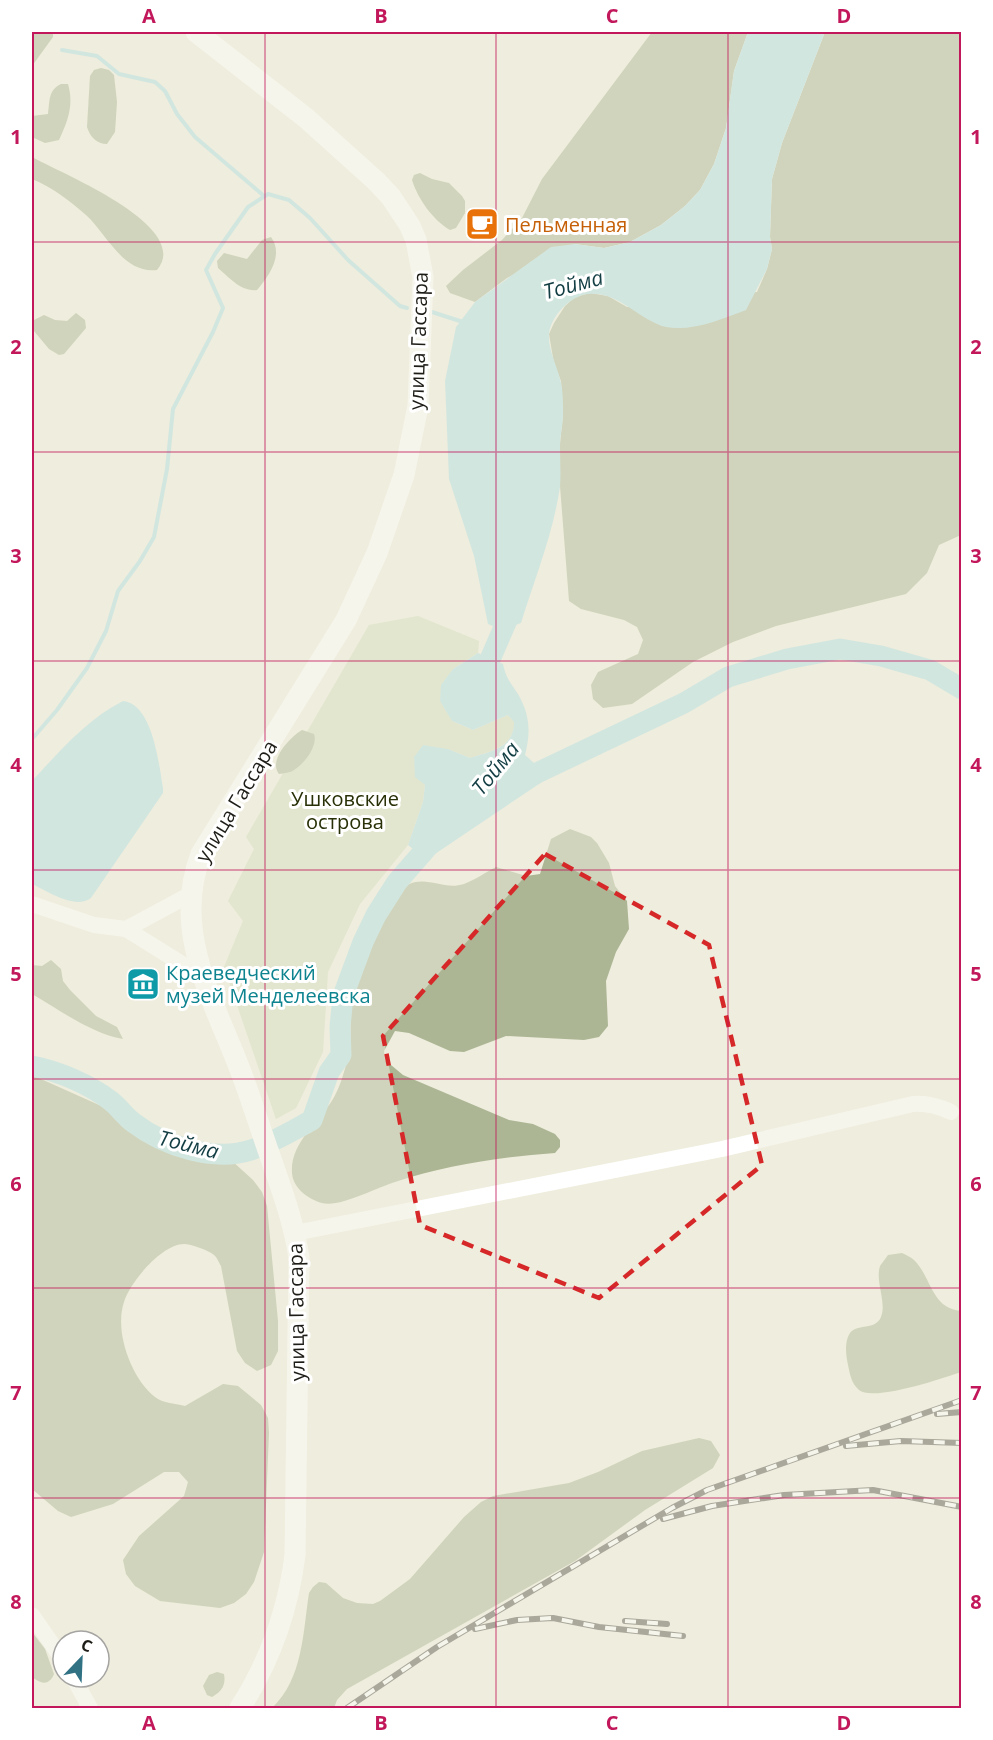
<svg xmlns="http://www.w3.org/2000/svg" width="993" height="1740" viewBox="0 0 993 1740" font-family="'Open Sans',sans-serif">
  <style>
    .green { fill: #d3ddbd }
    .forest { fill: #acb694 }
    .water { fill: #b0dee5 }
    .lines { fill: none; stroke-linecap: round; stroke-linejoin: round }
    .stream { stroke: #b0dee5; stroke-width: 4 }
    .river { stroke: #b0dee5; stroke-width: 21 }
    .minor { stroke: #fff; stroke-width: 16 }
    .major { stroke: #fff; stroke-width: 21 }
    .rail-casing { stroke: #55544c; stroke-width: 6 }
    .rail { stroke: #fff; stroke-width: 4; stroke-dasharray: 11; stroke-linecap: butt }
    .marked { fill: none; stroke: #d62828; stroke-width: 4.5; stroke-dasharray: 12 8; stroke-linejoin: round }
    .grid { fill: none; stroke: #c2185b; stroke-width: 1.5; stroke-opacity: 0.55 }
    .labels { text-anchor: middle; dominant-baseline: central; stroke-width: 6; stroke-linejoin: round; paint-order: stroke }
    .food-label { font-size: 20px; fill: #c56008; stroke: #fff; text-anchor: start }
    .street-label { font-size: 20px; fill: #1d1c17; stroke: #fff }
    .park-label { font-size: 20px; fill: #273006; stroke: #fff }
    .culture-label { font-size: 20px; fill: #0d838f; stroke: #fff; text-anchor: start }
    .water-label { font-size: 21px; font-style: italic; fill: #123d43; stroke: #fff }
    .neatline { fill: none; stroke: #c2185b; stroke-width: 2 }
    .grid-label { font-size: 20px; text-anchor: middle; font-weight: bold; fill: #c2185b }
  </style>
  <rect width="100%" height="100%" fill="#efeddd"/>
  <!-- green -->
  <path class="green" d="M 418,616 L 479,641 L 478,653 L 453,669 L 452,721 L 473,730 L 508,715 L 515,722 C 513,748 491,751 470,758 L 448,749 L 425,784 L 423,802 L 408,845 L 360,904 L 328,972 L 323,1052 L 296,1108 L 276,1119 L 224,967 L 243,921 L 228,901 L 254,849 L 246,837 L 369,625 Z"/>
  <!-- forest -->
  <g class="forest">
    <path d="M 32,32 L 53,32 L 53,37 L 32,66 Z"/>
    <path d="M 652,32 L 748,32 L 734,71 L 726,128 L 714,164 L 700,190 L 685,206 L 661,225 L 630,242 L 604,248 L 575,244 L 507,278 L 475,302 L 450,293 L 446,286 L 463,270 L 502,240 L 522,218 L 542,179 Z"/>
    <path d="M 825,32 L 961,32 L 961,535 L 939,545 L 927,573 L 906,594 L 776,626 L 733,642 L 693,662 L 632,704 L 603,708 L 593,699 L 591,685 L 598,672 L 638,654 L 643,640 L 637,627 L 624,620 L 581,609 L 569,601 L 560,486 L 560,443 L 563,415 L 561,381 L 554,364 L 549,334 L 554,323 L 565,306 L 575,297 L 590,293 L 608,296 L 627,307 L 757,292 L 767,269 L 772,249 L 770,237 L 772,179 L 782,143 Z"/>
    <path d="M 101,68 L 109,70 L 114,75 L 117,102 L 115,132 L 107,144 C 97,144 90,137 87,127 L 90,76 L 94,70 Z"/>
    <path d="M 61,84 L 68,84 C 74,105 68,121 59,140 L 45,143 L 32,137 L 32,116 L 48,114 C 50,101 48,90 61,84 Z"/>
    <path d="M 32,157 C 58,172 194,226 157,270 C 123,274 107,234 86,215 C 69,200 52,187 32,179 Z"/>
    <path d="M 420,173 L 432,179 L 449,183 L 462,196 L 465,201 L 465,213 L 456,228 L 450,230 C 433,220 418,199 412,180 L 414,175 Z"/>
    <path d="M 271,237 C 284,255 269,276 257,290 C 241,292 229,277 218,268 L 217,261 L 224,253 L 247,259 L 262,240 Z"/>
    <path d="M 76,313 L 85,320 L 86,328 L 64,354 L 59,355 L 49,349 L 34,331 L 34,320 L 44,315 L 55,320 L 67,321 Z"/>
    <path d="M 302,730 L 314,734 C 318,746 305,763 294,770 C 290,773 284,773 279,774 C 268,761 290,737 302,730 Z"/>
    <path d="M 570,829 L 591,837 L 597,843 L 609,863 L 615,886 L 627,901 L 629,929 L 616,952 L 606,981 L 608,1026 L 599,1037 L 584,1040 L 506,1036 L 464,1052 L 450,1051 L 409,1033 L 395,1031 L 384,1051 L 385,1060 L 403,1075 L 509,1120 L 533,1124 L 555,1134 L 560,1140 L 560,1147 L 555,1153 C 501,1157 447,1165 395,1182 C 378,1187 339,1208 322,1203 C 308,1199 293,1188 292,1173 C 290,1143 319,1122 333,1099 C 339,1089 343,1076 346,1065 C 353,1044 349,1019 352,998 C 354,985 375,923 382,912 C 386,906 391,899 396,894 C 421,868 439,892 464,884 C 475,880 486,872 496,867 L 526,876 L 540,874 L 551,839 Z"/>
    <path d="M 51,960 L 61,969 L 63,981 L 70,990 L 96,1016 L 117,1027 L 123,1039 C 90,1033 60,1010 32,994 L 32,965 L 42,966 Z"/>
    <path d="M 32,1075 L 108,1109 L 142,1138 L 171,1151 L 231,1160 L 253,1180 L 262,1192 L 267,1206 L 278,1321 L 278,1351 L 271,1365 L 257,1371 L 245,1363 L 237,1351 L 221,1266 C 219,1263 217,1257 214,1255 C 208,1250 191,1244 184,1244 C 162,1244 130,1282 124,1302 C 114,1331 131,1378 155,1397 C 162,1403 177,1404 185,1406 L 223,1384 L 238,1386 L 261,1405 L 268,1418 L 269,1433 L 264,1552 L 254,1582 L 246,1594 L 234,1603 L 220,1608 L 160,1601 L 135,1586 L 126,1574 L 123,1560 L 139,1536 L 184,1496 L 188,1482 L 179,1472 L 164,1472 L 113,1504 L 71,1517 L 58,1511 L 32,1489 Z"/>
    <path d="M 902,1253 C 906,1255 911,1257 914,1260 C 932,1278 931,1308 961,1311 L 961,1372 C 944,1378 873,1402 859,1390 C 851,1383 850,1374 848,1365 C 846,1355 844,1342 850,1333 C 858,1323 875,1331 881,1317 C 887,1302 875,1282 880,1266 C 882,1263 886,1258 888,1255 Z"/>
    <path d="M 699,1438 L 711,1441 L 720,1455 L 713,1468 L 645,1510 L 575,1561 L 347,1689 L 337,1700 L 334,1708 L 272,1708 C 303,1679 303,1632 309,1593 L 313,1587 L 319,1582 L 326,1583 L 343,1598 L 357,1603 L 373,1604 L 380,1601 L 410,1579 L 464,1517 L 481,1502 L 493,1496 L 569,1483 L 598,1472 L 642,1451 Z"/>
    <path d="M 32,1632 L 45,1649 L 54,1674 C 49,1686 41,1684 32,1677 Z"/>
    <path d="M 217,1672 L 224,1674 C 226,1685 222,1691 212,1697 L 207,1695 L 203,1686 L 209,1675 Z"/>
  </g>
  <!-- water -->
  <g class="water">
    <path d="M 748,32 L 825,32 L 782,143 L 772,179 L 770,237 L 772,249 L 767,269 L 746,310 C 722,319 692,332 666,327 C 639,320 617,290 588,294 C 570,296 551,316 549,334 C 548,351 558,367 561,383 C 563,392 563,404 563,414 C 563,425 560,435 560,446 C 560,460 561,474 560,487 C 553,534 535,578 521,623 L 502,630 L 488,624 L 474,556 L 449,479 L 445,381 L 456,327 L 475,302 L 551,247 L 575,244 L 604,248 L 630,242 L 661,225 L 685,206 L 700,190 L 714,164 L 726,128 L 734,71 Z"/>
    <path d="M 478,653 L 503,664 C 506,678 510,682 518,694 C 530,715 531,732 525,755 L 542,770 L 545,780 L 426,860 L 408,845 L 423,802 L 425,785 L 415,777 L 414,757 L 423,745 L 448,749 L 470,758 C 491,751 514,748 514,722 L 508,715 L 473,730 L 452,721 L 440,701 L 441,685 L 453,669 Z"/>
    <path d="M 123,701 C 153,704 159,765 163,788 L 163,793 L 91,898 C 75,910 47,891 32,884 L 32,781 C 59,752 87,719 123,701 Z"/>
  </g>
  <g class="lines">
    <!-- stream -->
    <g class="stream">
      <path d="M 62,50 L 97,56 L 119,74 L 155,82 L 165,91 L 177,114 L 195,137 L 264,196"/>
      <path d="M 432,312 L 466,323"/>
      <path d="M 32,739 L 57,710 L 87,668 L 106,631 L 118,591 L 140,561 L 154,537 L 167,469 L 173,409 L 213,332 L 223,308 L 206,270 L 215,254 L 248,207 L 268,194 L 289,200 L 310,218 L 348,260 L 400,306 L 407,308"/>
    </g>
    <!-- river -->
    <g class="river">
      <path d="M 494,682 L 485,671 L 511,611 L 512,605"/>
      <path d="M 518,782 L 684,703 L 728,677 L 787,659 L 840,649 L 881,656 L 930,670 L 962,689"/>
      <path d="M 32,1066 C 58,1071 89,1084 111,1101 C 119,1107 125,1117 134,1123 C 164,1146 214,1162 251,1150 C 272,1143 292,1131 312,1120 L 329,1072 L 341,1055 L 340,1027 L 343,996 L 363,942 L 376,915 L 397,882 L 438,835"/>
    </g>
    <!-- minor -->
    <g class="minor">
      <path d="M 32,904 L 94,925 L 126,929 L 203,977"/>
      <path d="M 126,929 L 191,894"/>
      <path d="M 295,1233 L 722,1149 L 913,1104 C 927,1103 938,1106 951,1112"/>
      <path d="M 32,1615 L 63,1660"/>
      <path d="M 73,1677 L 90,1708"/>
    </g>
    <!-- major -->
    <path class="major" d="M 196,32 L 306,118 L 376,181 L 391,197 L 410,226 L 416,240 L 423,277 L 418,406 L 404,475 L 377,553 L 346,620 L 201,854 C 172,930 212,997 239,1067 C 250,1095 259,1125 269,1153 C 281,1188 294,1222 299,1258 L 295,1555 C 288,1611 270,1661 240,1708"/>
    <defs>
      <g id="rail">
        <path d="M 937,1414 L 962,1412"/>
        <path d="M 846,1446 L 901,1441 L 962,1443"/>
        <path d="M 663,1519 L 712,1506 L 784,1495 L 873,1490 L 962,1507"/>
        <path d="M 625,1621 L 667,1624"/>
        <path d="M 475,1629 L 517,1620 L 553,1618 L 599,1627 L 683,1636"/>
        <path d="M 347,1708 L 437,1647 L 672,1508 L 707,1490 L 962,1400"/>
      </g>
    </defs>
    <!-- rail casing -->
    <use href="#rail" class="rail-casing"/>
    <!-- rail -->
    <use href="#rail" class="rail"/>
  </g>
  <!-- marked area -->
  <path d="M0 0H993V1740H0ZM 545,854 L 709,945 L 762,1165 L 599,1298 L 420,1225 L 383,1036 Z" fill="#efeddd" fill-opacity=".55" fill-rule="evenodd"/>
  <path class="marked" d="M 545,854 L 709,945 L 762,1165 L 599,1298 L 420,1225 L 383,1036 Z"/>
  <!-- grid -->
  <path class="grid" d="M 265,32 L 265,1708M 496,32 L 496,1708M 728,32 L 728,1708M 32,242 L 962,242M 32,452 L 962,452M 32,661 L 962,661M 32,870 L 962,870M 32,1079 L 962,1079M 32,1288 L 962,1288M 32,1498 L 962,1498"/>
  <!-- icons -->
  <defs>
    <symbol id="cafe-square" viewBox="-11 -11 22 22"><rect x="-9" y="-9" width="18" height="18" rx="4" fill="#e8710a" stroke="#fff"/><path d="M-5.5-4.5H6V0H3Q3 3.5 0 3.5H-2.5Q-5.5 3.5-5.5 0ZM3-3.2v2h1.7v-2ZM-6 4.5H4V6H-6Z" fill="#fff"/></symbol>
    <symbol id="museum-square" viewBox="-11 -11 22 22"><rect x="-9" y="-9" width="18" height="18" rx="4" fill="#0f9aa8" stroke="#fff"/><path d="M0-6L6-3V-2H-6V-3ZM-5-1h2V3h-2ZM-1-1h2V3h-2ZM3-1h2V3H3ZM-6 4H6V6H-6Z" fill="#fff"/></symbol>
  </defs>
  <g fill-rule="evenodd">
    <use href="#cafe-square" x="463" y="205" width="38" height="38"/>
    <use href="#museum-square" x="124" y="965" width="38" height="38"/>
  </g>
  <g class="labels">
    <!-- food labels -->
    <g class="food-label">
      <text x="505" y="224">Пельменная</text>
    </g>
    <!-- street labels -->
    <g class="street-label">
      <text transform="translate(418 341) rotate(-88)">улица Гассара</text>
      <text transform="translate(236 801) rotate(-59)">улица Гассара</text>
      <text transform="translate(296 1312) rotate(-91)">улица Гассара</text>
    </g>
    <!-- park labels -->
    <g class="park-label">
      <text x="345" y="798">Ушковские<tspan x="345" dy="23">острова</tspan></text>
    </g>
    <!-- culture labels -->
    <g class="culture-label">
      <text x="166" y="972">Краеведческий<tspan x="166" dy="23">музей Менделеевска</tspan></text>
    </g>
    <!-- water labels -->
    <g class="water-label">
      <text transform="translate(573 284) rotate(-15)">Тойма</text>
      <text transform="translate(495 768) rotate(-51)">Тойма</text>
      <text transform="translate(189 1144) rotate(14)">Тойма</text>
    </g>
  </g>
  <!-- border -->
  <rect width="993" height="1740" fill="none" stroke="#ffffff" stroke-width="66"/>
  <!-- north arrow -->
  <g transform="translate(81 1659) rotate(23)"><circle r="28" fill="#ffffff" stroke="#a5a4a2" stroke-width="1.5"/>
  <path d="M0-4.5L10 22L0 15L-10 22Z" fill="#307184"/>
  <text y="-9" font-size="16" font-weight="bold" text-anchor="middle" fill="#1d1c17">С</text>
  </g>
  <rect x="33" y="33" width="927" height="1674" class="neatline"/>
  <g class="grid-label">
    <text x="149" y="23">A</text>
    <text x="381" y="23">B</text>
    <text x="612" y="23">C</text>
    <text x="844" y="23">D</text>
    <text x="16" y="144">1</text>
    <text x="976" y="144">1</text>
    <text x="16" y="354">2</text>
    <text x="976" y="354">2</text>
    <text x="16" y="563">3</text>
    <text x="976" y="563">3</text>
    <text x="16" y="772">4</text>
    <text x="976" y="772">4</text>
    <text x="16" y="981">5</text>
    <text x="976" y="981">5</text>
    <text x="16" y="1191">6</text>
    <text x="976" y="1191">6</text>
    <text x="16" y="1400">7</text>
    <text x="976" y="1400">7</text>
    <text x="16" y="1609">8</text>
    <text x="976" y="1609">8</text>
    <text x="149" y="1730">A</text>
    <text x="381" y="1730">B</text>
    <text x="612" y="1730">C</text>
    <text x="844" y="1730">D</text>
  </g>
</svg>
